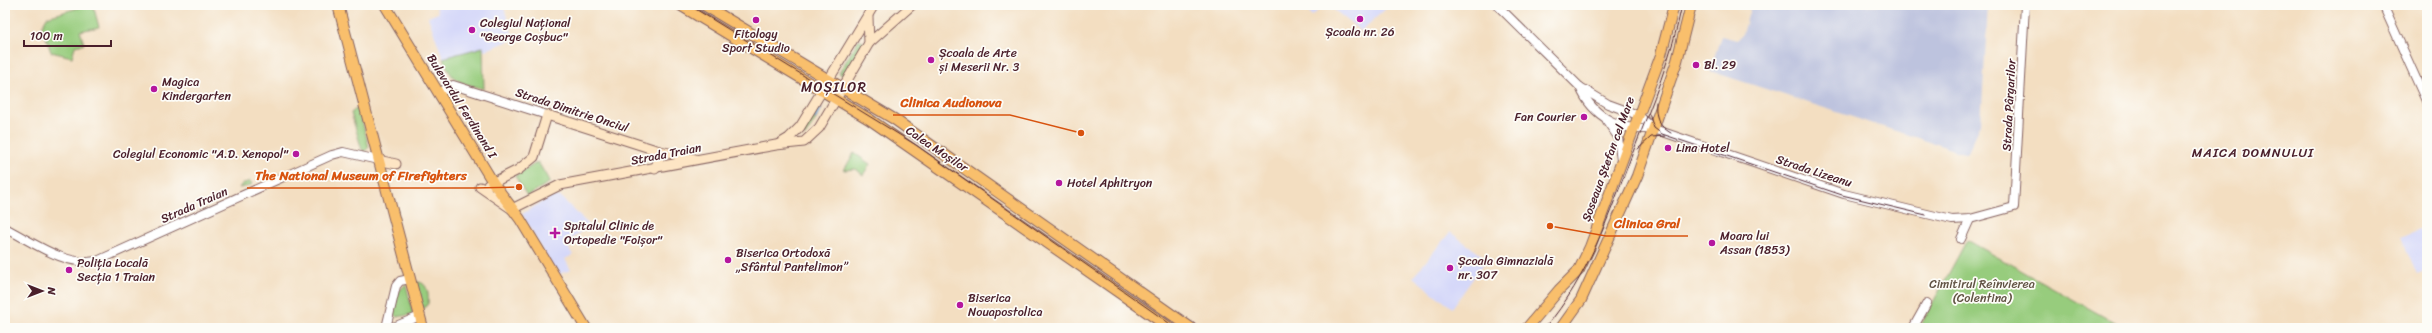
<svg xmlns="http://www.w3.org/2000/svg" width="2432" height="333" viewBox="0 0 2432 333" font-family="Sriracha,sans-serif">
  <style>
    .built { fill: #d5d8f9 }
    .industrial { fill: #bdc3de }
    .green { fill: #97cc7d; stroke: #707654 }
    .water { fill: #6ab5e3; stroke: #5a6a87 }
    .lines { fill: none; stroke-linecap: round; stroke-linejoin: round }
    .tertiary-casing { stroke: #856260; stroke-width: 10 }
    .secondary-casing { stroke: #856260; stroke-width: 11 }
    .primary-casing { stroke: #856260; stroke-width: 12 }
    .tertiary { stroke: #fff; stroke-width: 8 }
    .secondary { stroke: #fde5c4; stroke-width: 9 }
    .primary { stroke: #f9bf6c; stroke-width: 10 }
    .tram { stroke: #4a1f2b; stroke-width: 1 }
    .poi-dot { fill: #b5179e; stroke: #fdfcf7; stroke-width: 1.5 }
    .labels { text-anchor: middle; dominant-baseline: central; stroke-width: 3.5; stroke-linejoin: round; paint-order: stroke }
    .poi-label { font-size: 12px; fill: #4a1f2b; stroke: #fdfcf7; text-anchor: start }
    .street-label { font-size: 12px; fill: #4a1f2b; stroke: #fdfcf7 }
    .park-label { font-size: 12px; fill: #615344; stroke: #fdfcf7 }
    .neighbourhood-label { font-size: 13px; letter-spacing: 1px; fill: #4a1f2b; stroke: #fdfcf7 }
    .quarter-label { font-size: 14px; letter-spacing: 1px; fill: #4a1f2b; stroke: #fdfcf7 }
    .leader { fill: none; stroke: #d8530f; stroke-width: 1.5 }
    .callout-dot { fill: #d8530f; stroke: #fdfcf7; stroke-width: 1.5 }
    .callout-label { font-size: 13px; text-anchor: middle; font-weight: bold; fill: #d8530f; stroke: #fdfcf7; stroke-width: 3.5; stroke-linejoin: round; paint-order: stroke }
  </style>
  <rect width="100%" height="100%" fill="#fdfcf7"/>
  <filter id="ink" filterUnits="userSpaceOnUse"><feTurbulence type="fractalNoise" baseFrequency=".025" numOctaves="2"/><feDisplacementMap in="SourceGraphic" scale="8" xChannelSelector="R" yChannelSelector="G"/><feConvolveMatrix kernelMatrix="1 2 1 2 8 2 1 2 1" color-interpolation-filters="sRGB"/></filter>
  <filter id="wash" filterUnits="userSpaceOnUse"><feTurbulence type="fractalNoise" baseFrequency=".012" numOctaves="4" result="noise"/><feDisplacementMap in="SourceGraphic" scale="16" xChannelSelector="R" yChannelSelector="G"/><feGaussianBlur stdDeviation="0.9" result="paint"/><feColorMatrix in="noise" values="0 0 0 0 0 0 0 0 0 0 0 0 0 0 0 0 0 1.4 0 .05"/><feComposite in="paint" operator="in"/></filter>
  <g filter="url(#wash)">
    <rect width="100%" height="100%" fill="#f3dec1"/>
    <!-- built -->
    <g class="built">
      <path d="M 441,5 L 503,5 L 514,39 L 484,51 L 483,48 L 443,58 L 428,17 L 438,13 L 436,7 Z"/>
      <path d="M 1301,5 L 1324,5 L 1312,16 Z"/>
      <path d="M 1328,5 L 1390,5 L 1361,31 Z"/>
      <path d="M 552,196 L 561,197 L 589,225 L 566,244 L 573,255 L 565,259 L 571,270 L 556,275 L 522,214 Z"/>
      <path d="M 2427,226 L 2427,270 L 2417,274 L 2401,237 Z"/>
      <path d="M 1450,232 L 1487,259 L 1452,308 L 1413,277 Z"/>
    </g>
    <!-- industrial -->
    <path class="industrial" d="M 1751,5 L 1988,5 L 1981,124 L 1967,154 L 1710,71 L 1721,36 L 1737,40 L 1743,34 Z"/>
    <!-- green -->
    <g class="green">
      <path d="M 88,5 L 93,5 L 99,27 L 80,31 L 84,44 L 75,46 L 72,57 L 51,52 L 42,26 L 47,17 Z"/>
      <path d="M 859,39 L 865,43 L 844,76 L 839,73 Z"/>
      <path d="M 483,47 L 484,89 C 458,81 453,84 443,58 Z"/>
      <path d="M 356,109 L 359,110 L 369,147 L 365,151 L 362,150 L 351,113 Z"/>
      <path d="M 812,117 L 816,119 L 805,136 L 803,135 L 802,131 Z"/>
      <path d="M 854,153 L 870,164 L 863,175 L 856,169 L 844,170 Z"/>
      <path d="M 538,162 L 550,182 L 527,196 L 515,176 Z"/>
      <path d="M 250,181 L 252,184 L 250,186 L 239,188 L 242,184 Z"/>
      <path d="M 1967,240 L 2124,328 L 1919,328 Z"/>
      <path d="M 416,282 C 428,281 429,295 428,304 L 422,310 Z"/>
      <path d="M 406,284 L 413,314 L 397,317 L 393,313 L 398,292 Z"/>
    </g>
    <!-- water -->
    <path class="water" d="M 818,106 L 822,108 L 816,119 L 812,117 Z"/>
  </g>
  <g filter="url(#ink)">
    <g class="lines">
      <defs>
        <g id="tertiary">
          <path d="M 1497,5 L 1580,87 L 1608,104 L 1638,115 L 1654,129"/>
          <path d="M 2383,5 L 2427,103"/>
          <path d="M 1580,87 C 1593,118 1621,131 1654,129 L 1844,194 L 1952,220 L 1970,219 L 2014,207 L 2025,5"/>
          <path d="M 438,93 L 453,85 L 547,115"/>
          <path d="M 1607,121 L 1618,137 L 1621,160"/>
          <path d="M 5,228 C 33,242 65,267 97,261 L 332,155 L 343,152 L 378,160"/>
          <path d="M 1961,239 L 1970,219"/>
          <path d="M 386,328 L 396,286 L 400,281 L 410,279"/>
          <path d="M 391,328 L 420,316"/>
          <path d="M 1913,328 L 1927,303"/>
        </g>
        <g id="secondary">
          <path d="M 869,43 L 912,5"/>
          <path d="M 779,144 L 789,138 L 800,127 L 874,5"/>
          <path d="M 378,160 L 396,164"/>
          <path d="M 655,169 L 659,159 L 656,150"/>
          <path d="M 488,185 L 518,170 L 534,157 L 547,115 L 656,150 L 695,159"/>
          <path d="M 480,187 L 512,209 L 560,185 L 776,145 L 804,142 L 819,128 L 869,43 L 868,17"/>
        </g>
        <g id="primary">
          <path d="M 338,5 L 423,328"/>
          <path d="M 385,5 L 494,184 L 520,219 L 586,328"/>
          <path d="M 680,5 L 869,119 L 1170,328"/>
          <path d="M 704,5 L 894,119 L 1191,328"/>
          <path d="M 1527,328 L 1559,290 L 1579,270 L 1590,247 L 1661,55 L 1674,5"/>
          <path d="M 1561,328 L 1581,300 L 1637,176 L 1677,61 L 1691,5"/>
        </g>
      </defs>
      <!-- tertiary casing -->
      <use href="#tertiary" class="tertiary-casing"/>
      <!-- secondary casing -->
      <use href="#secondary" class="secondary-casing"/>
      <!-- primary casing -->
      <use href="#primary" class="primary-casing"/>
      <!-- tertiary -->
      <use href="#tertiary" class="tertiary"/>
      <!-- secondary -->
      <use href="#secondary" class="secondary"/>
      <!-- primary -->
      <use href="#primary" class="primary"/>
      <!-- tram -->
      <g class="tram">
        <path d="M 689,5 L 916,145 L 1176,328"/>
        <path d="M 1656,102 C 1655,116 1658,126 1671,133"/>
        <path d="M 1649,114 L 1654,128 L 1662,134 L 1842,195 L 1926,215"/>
        <path d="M 1638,149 L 1651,137 L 1665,136"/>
        <path d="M 1545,328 C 1589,276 1609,215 1633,152 C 1652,104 1672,56 1682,5"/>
      </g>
    </g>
  </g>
  <!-- markers -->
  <g class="poi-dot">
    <circle cx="1360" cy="19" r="4"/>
    <circle cx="756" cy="20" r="4"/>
    <circle cx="472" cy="30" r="4"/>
    <circle cx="931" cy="60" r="4"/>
    <circle cx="1696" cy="65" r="4"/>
    <circle cx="154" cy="89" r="4"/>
    <circle cx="1584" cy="117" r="4"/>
    <circle cx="1668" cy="148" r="4"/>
    <circle cx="296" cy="154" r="4"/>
    <circle cx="1059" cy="183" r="4"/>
    <path d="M553 227h4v4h4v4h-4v4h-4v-4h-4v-4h4z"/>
    <circle cx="1712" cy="243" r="4"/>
    <circle cx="728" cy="260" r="4"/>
    <circle cx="1450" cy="268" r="4"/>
    <circle cx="69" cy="270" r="4"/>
    <circle cx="960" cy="305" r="4"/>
  </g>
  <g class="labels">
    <!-- poi labels -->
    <g class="poi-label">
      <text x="480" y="23">Colegiul Național<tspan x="480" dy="14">"George Coșbuc"</tspan></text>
      <text x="1360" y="32" text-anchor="middle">Școala nr. 26</text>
      <text x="756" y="34" text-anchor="middle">Fitology<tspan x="756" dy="14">Sport Studio</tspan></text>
      <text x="939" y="53">Școala de Arte<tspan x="939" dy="14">și Meserii Nr. 3</tspan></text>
      <text x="1704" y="65">Bl. 29</text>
      <text x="162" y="82">Magica<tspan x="162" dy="14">Kindergarten</tspan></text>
      <text x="1576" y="117" text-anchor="end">Fan Courier</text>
      <text x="1676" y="148">Lina Hotel</text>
      <text x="288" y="154" text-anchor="end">Colegiul Economic "A.D. Xenopol"</text>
      <text x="1067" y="183">Hotel Aphitryon</text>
      <text x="564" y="226">Spitalul Clinic de<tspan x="564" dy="14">Ortopedie "Foișor"</tspan></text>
      <text x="1720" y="236">Moara lui<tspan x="1720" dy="14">Assan (1853)</tspan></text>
      <text x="736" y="253">Biserica Ortodoxă<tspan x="736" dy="14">„Sfântul Pantelimon”</tspan></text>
      <text x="1458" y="261">Școala Gimnazială<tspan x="1458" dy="14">nr. 307</tspan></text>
      <text x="77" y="263">Poliția Locală<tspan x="77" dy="14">Secția 1 Traian</tspan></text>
      <text x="968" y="298">Biserica<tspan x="968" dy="14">Nouapostolica</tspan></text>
    </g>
    <!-- street labels -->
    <g class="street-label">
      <text transform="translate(2009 105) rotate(-87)">Strada Pârgarilor</text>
      <text transform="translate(462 106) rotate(58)">Bulevardul Ferdinand I</text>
      <text transform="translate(572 110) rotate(18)">Strada Dimitrie Onciul</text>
      <text transform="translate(937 149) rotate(34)">Calea Moșilor</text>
      <text transform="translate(666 154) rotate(-11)">Strada Traian</text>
      <text transform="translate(1608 159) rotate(-70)">Șoseaua Ștefan cel Mare</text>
      <text transform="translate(1814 171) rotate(18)">Strada Lizeanu</text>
      <text transform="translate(194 205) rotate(-24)">Strada Traian</text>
    </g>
    <!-- park labels -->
    <g class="park-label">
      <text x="1982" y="284">Cimitirul Reînvierea<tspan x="1982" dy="14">(Colentina)</tspan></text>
    </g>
    <!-- neighbourhood labels -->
    <g class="neighbourhood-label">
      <text x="2253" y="152">MAICA DOMNULUI</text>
    </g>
    <!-- quarter labels -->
    <g class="quarter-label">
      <text x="834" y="87">MOȘILOR</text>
    </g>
  </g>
  <!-- callouts -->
  <path class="leader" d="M1081 133L1010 115H893M519 187L474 188H247M1550 226L1606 236H1688"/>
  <g class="callout-dot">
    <circle cx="1081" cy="133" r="4"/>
    <circle cx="519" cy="187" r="4"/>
    <circle cx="1550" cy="226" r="4"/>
  </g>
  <g class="callout-label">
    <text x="951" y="107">Clinica Audionova</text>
    <text x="361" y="180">The National Museum of Firefighters</text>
    <text x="1647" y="228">Clinica Gral</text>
  </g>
  <!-- margin -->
  <rect width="2432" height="333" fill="none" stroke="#fdfcf7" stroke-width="20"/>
  <!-- north arrow -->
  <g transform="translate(42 291) rotate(90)" stroke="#fdfcf7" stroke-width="3" paint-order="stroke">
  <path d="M0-3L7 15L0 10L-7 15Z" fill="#4a1f2b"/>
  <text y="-6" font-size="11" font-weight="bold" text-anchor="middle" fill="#4a1f2b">N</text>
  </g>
  <!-- scale -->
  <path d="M24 40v6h87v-6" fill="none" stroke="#4a1f2b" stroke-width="2"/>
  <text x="30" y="40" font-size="12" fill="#4a1f2b" stroke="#fdfcf7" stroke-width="3" paint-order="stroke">100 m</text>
</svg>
